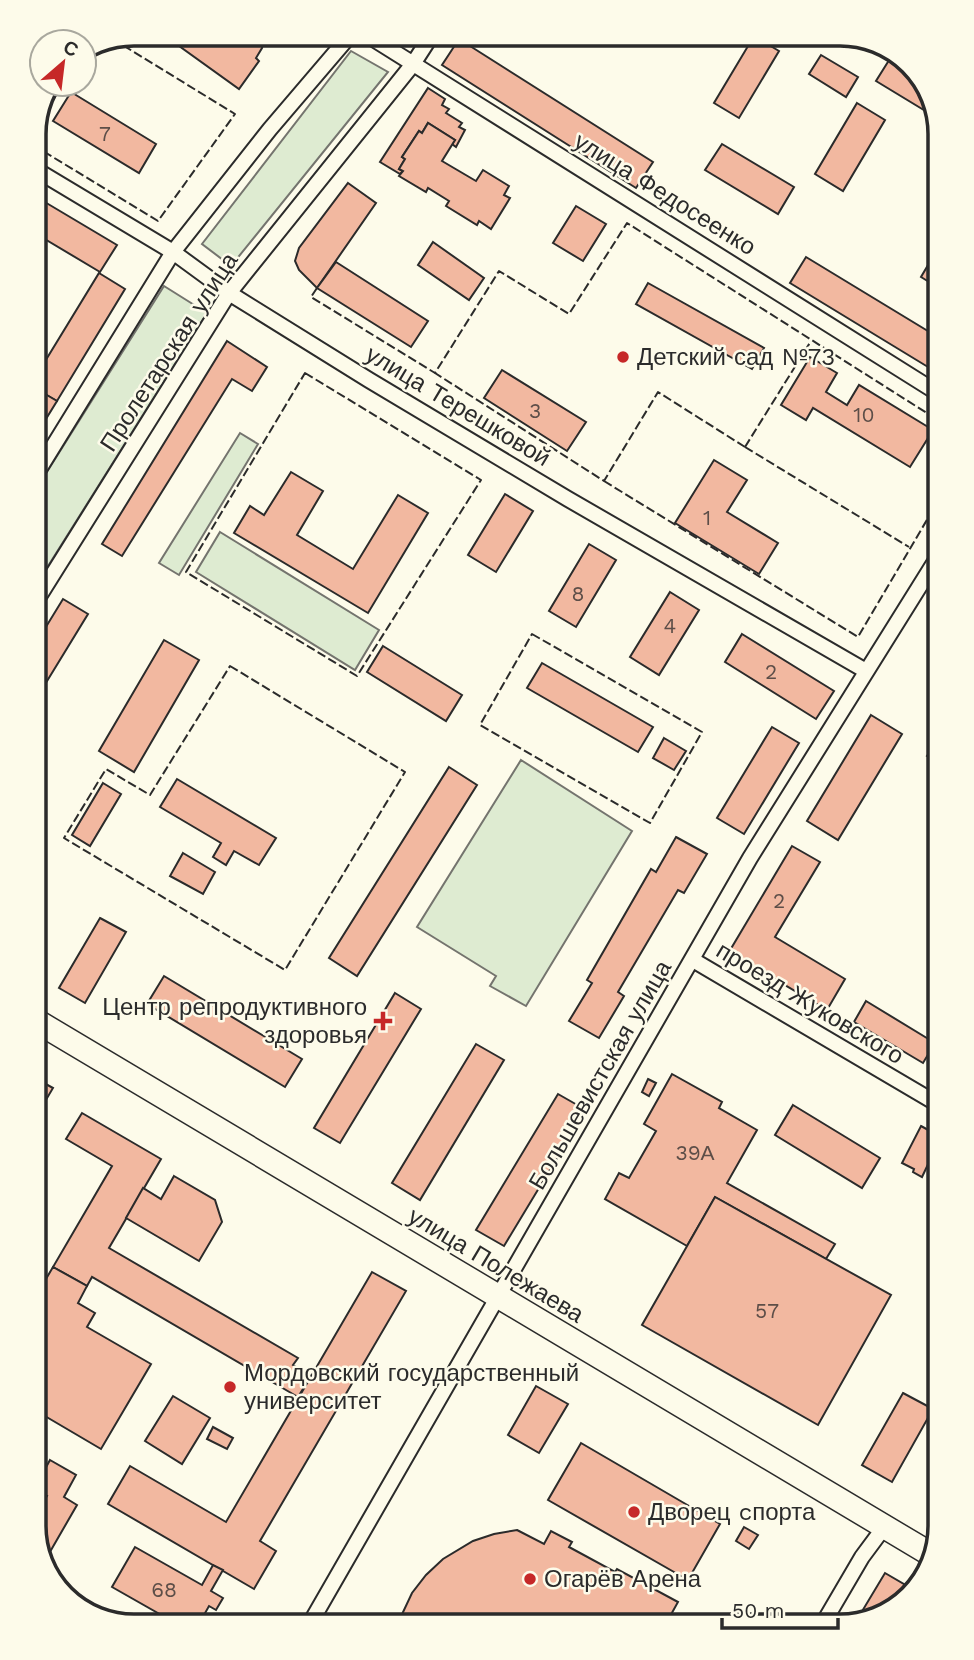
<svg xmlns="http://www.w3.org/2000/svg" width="974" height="1660" viewBox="0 0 974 1660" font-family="'Work Sans',sans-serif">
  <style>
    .green { fill: #deebd1; stroke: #74746e; stroke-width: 2 }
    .building { fill: #f2b8a0; stroke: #2b2b2b; stroke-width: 2 }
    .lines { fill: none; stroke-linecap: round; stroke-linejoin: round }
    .street-casing { stroke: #2b2b2b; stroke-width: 18 }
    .primary-casing { stroke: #2b2b2b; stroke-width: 26 }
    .street { stroke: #fdfbea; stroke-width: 14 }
    .primary { stroke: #fdfbea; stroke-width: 23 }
    .fence { stroke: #2b2b2b; stroke-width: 2; stroke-dasharray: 9 3.5; stroke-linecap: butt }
    .poi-dot { fill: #c62828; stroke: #fdfbea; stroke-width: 2.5 }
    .labels { text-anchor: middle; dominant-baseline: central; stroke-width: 5; stroke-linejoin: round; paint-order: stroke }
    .number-label { font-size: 21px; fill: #5d4e48 }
    .street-label { font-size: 24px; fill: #2b2b2b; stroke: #fdfbea }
    .poi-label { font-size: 24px; fill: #2b2b2b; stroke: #fdfbea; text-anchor: start }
    .rim { fill: none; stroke: #2b2b2b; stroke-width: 3.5 }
  </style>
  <rect width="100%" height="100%" fill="#fdfbea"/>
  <!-- green -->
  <g class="green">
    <path d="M 351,51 L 388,72 L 231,266 L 202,244 Z"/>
    <path d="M 164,286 L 207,313 L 33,590 L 33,494 Z"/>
    <path d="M 240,433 L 258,444 L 179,575 L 159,563 Z"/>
    <path d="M 220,532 L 379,630 L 355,670 L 196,572 Z"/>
    <path d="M 521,760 L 632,831 L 526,1006 L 490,986 L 496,976 L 417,927 Z"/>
  </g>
  <!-- building -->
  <g class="building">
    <path d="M 161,33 L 264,33 L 265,35 L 262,48 L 256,58 L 259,61 L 239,89 Z"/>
    <path d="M 754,36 L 779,51 L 739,118 L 714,103 Z"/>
    <path d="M 459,39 L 653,162 L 636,188 L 442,65 Z"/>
    <path d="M 821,55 L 858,77 L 846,97 L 809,74 Z"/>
    <path d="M 891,57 L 915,71 L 931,90 L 937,118 L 876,81 Z"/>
    <path d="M 428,88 L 445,99 L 442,105 L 449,109 L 446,113 L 462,123 L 459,127 L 465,130 L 456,147 L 452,144 L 455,140 L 428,123 L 422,133 L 419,131 L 402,157 L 405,159 L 399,169 L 403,171 L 400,174 L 380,162 Z"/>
    <path d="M 71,92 L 156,144 L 139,173 L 53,121 Z"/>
    <path d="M 857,103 L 885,120 L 843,191 L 815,174 Z"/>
    <path d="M 428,123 L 455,140 L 442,161 L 476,181 L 483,170 L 509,186 L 504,195 L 510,198 L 491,229 L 479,221 L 477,225 L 446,206 L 449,201 L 428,188 L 426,192 L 399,176 L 403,171 L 399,169 L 405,159 L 402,157 L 419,131 L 422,133 Z"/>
    <path d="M 722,144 L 794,187 L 778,214 L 705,170 Z"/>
    <path d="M 348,183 L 376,203 L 317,288 L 299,270 L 295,261 L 299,248 Z"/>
    <path d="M 33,195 L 117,245 L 100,272 L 33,232 Z"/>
    <path d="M 576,206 L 606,224 L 583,261 L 553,243 Z"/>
    <path d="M 433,242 L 484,278 L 469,300 L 418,265 Z"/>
    <path d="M 941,243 L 941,274 L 934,285 L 921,277 Z"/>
    <path d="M 806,257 L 941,339 L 941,347 L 928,367 L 790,283 Z"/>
    <path d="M 336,262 L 428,321 L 411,347 L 317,288 Z"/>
    <path d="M 99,273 L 125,289 L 57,401 L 33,387 L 33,381 Z"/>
    <path d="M 648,283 L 764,348 L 752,369 L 636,304 Z"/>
    <path d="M 227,341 L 267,367 L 252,391 L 232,379 L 122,556 L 102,544 Z"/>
    <path d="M 810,357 L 837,373 L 826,392 L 847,405 L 859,385 L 933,430 L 910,467 L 813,408 L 806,420 L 781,405 Z"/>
    <path d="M 502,370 L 586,422 L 567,451 L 484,398 Z"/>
    <path d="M 33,387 L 57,401 L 33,440 Z"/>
    <path d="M 714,460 L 747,480 L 727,512 L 778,543 L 759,574 L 675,523 Z"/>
    <path d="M 291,472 L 323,491 L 297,535 L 353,569 L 398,495 L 428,513 L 368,613 L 234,533 L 250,506 L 264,515 Z"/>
    <path d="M 505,494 L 533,511 L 496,572 L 468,555 Z"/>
    <path d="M 589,544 L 616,560 L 576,627 L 549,611 Z"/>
    <path d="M 670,592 L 699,610 L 659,675 L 630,657 Z"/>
    <path d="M 63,599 L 88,614 L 33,704 L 33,648 Z"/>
    <path d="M 742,634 L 834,691 L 816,719 L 725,662 Z"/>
    <path d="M 164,640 L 199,660 L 134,772 L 99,751 Z"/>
    <path d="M 383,646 L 462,695 L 446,721 L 367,672 Z"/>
    <path d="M 542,663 L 653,727 L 638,752 L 527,688 Z"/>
    <path d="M 871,715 L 902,734 L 838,840 L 807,821 Z"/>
    <path d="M 772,727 L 799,743 L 744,834 L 717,818 Z"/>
    <path d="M 664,738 L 686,751 L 674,770 L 653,758 Z"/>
    <path d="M 933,747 L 941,752 L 941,764 L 927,756 Z"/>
    <path d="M 449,767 L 477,785 L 357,976 L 329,958 Z"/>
    <path d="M 177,779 L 276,838 L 259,865 L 234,851 L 226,865 L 213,857 L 221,843 L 160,807 Z"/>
    <path d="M 103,783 L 121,794 L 90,846 L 72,835 Z"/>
    <path d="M 676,837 L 707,854 L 684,893 L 678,890 L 618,992 L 624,996 L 599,1038 L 569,1021 L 592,983 L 587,980 L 651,869 L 656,872 Z"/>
    <path d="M 792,846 L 820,862 L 775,937 L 845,979 L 827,1010 L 729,952 Z"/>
    <path d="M 183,853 L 215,872 L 203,894 L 170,876 Z"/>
    <path d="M 100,918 L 126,932 L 85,1003 L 59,988 Z"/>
    <path d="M 164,976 L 302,1059 L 285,1087 L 147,1004 Z"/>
    <path d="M 395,993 L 421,1009 L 340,1143 L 314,1128 Z"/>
    <path d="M 866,1001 L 935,1043 L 923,1063 L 854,1022 Z"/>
    <path d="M 476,1044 L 504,1060 L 420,1200 L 392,1183 Z"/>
    <path d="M 672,1074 L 722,1102 L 719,1108 L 757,1130 L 727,1183 L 835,1244 L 826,1259 L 715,1197 L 687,1246 L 605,1199 L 619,1173 L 629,1178 L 656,1131 L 644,1124 Z"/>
    <path d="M 33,1077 L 53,1088 L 40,1110 L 33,1107 Z"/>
    <path d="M 648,1079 L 656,1083 L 649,1096 L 642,1092 Z"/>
    <path d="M 558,1094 L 586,1110 L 504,1246 L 476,1230 Z"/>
    <path d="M 793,1105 L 880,1158 L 862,1188 L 775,1135 Z"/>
    <path d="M 82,1113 L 161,1159 L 109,1248 L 298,1358 L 293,1365 L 311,1376 L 298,1397 L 92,1277 L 87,1286 L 53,1267 L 112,1166 L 66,1139 Z"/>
    <path d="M 921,1126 L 941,1137 L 922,1177 L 913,1172 L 914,1169 L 902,1163 Z"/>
    <path d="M 174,1176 L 215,1200 L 222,1222 L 199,1261 L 126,1218 L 143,1188 L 161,1199 Z"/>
    <path d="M 715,1197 L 891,1295 L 818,1425 L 642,1325 Z"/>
    <path d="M 53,1267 L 87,1286 L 78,1303 L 95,1313 L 87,1327 L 151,1364 L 101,1449 L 33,1409 L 33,1301 Z"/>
    <path d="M 372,1272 L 406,1291 L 260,1541 L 276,1551 L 254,1589 L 108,1504 L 130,1466 L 226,1522 Z"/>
    <path d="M 536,1386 L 568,1404 L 539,1453 L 508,1435 Z"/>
    <path d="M 903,1393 L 933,1409 L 892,1482 L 862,1465 Z"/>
    <path d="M 173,1396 L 210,1418 L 182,1464 L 145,1441 Z"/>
    <path d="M 213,1427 L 233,1438 L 227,1449 L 207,1439 Z"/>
    <path d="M 581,1443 L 720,1524 L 688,1580 L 548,1500 Z"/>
    <path d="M 50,1460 L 76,1475 L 64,1497 L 77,1505 L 43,1564 L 33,1520 L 47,1496 L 34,1489 Z"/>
    <path d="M 744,1527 L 758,1535 L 749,1549 L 736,1541 Z"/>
    <path d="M 517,1530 L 544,1544 L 551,1531 L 572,1542 L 569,1547 L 615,1572 L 617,1569 L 678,1602 L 668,1620 L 680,1627 L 396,1627 L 412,1593 L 426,1575 L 443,1559 L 473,1541 L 494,1534 Z"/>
    <path d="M 135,1547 L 202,1585 L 213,1565 L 223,1570 L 211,1591 L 223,1598 L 216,1610 L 209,1606 L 200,1622 L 206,1627 L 176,1627 L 177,1624 L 112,1587 Z"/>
    <path d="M 885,1573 L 914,1590 L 884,1617 L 855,1623 Z"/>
  </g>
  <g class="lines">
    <defs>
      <g id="street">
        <path d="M 364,33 L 941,395"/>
        <path d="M 33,168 L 173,252 L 229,293 L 369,380 L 568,499 L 866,671"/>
        <path d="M 33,479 L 173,252 L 270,129 L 352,33"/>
        <path d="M 33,606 L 229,293 L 413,64 L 433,33"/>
        <path d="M 693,960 L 941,1106"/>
        <path d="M 308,1627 L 750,858 L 941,552"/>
        <path d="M 821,1627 L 862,1557 L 885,1526"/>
      </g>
      <path id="primary" d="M 33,1019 L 932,1555"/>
    </defs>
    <!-- street casing -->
    <use href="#street" class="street-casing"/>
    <!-- primary casing -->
    <use href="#primary" class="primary-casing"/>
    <!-- street -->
    <use href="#street" class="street"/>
    <!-- primary -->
    <use href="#primary" class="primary"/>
    <!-- fence -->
    <g class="fence">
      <path d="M 33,132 L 63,84"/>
      <path d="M 33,145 L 158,221 L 235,114 L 116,41"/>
      <path d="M 317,288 L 311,297 L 435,373"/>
      <path d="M 305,373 L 481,480 L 357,676 L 186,572 Z"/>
      <path d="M 745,447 L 658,392 L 604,481 L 435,373 L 499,271 L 569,314 L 627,223 L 941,422"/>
      <path d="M 745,447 L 909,547"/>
      <path d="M 745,447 L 811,341"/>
      <path d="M 604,481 L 858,637 L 941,496"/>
      <path d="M 532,634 L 702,732 L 650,823 L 480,725 Z"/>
      <path d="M 230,666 L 405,772 L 285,970 L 64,838 L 106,769 L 150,795 Z"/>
      <path d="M 930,1323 L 941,1304"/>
    </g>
  </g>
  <!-- markers -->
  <g class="poi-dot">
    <circle cx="623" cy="357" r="7"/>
    <path d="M379.5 1010.5h7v7h7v7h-7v7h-7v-7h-7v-7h7z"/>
    <circle cx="230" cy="1387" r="7"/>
    <circle cx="634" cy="1512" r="7"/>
    <circle cx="530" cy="1579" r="7"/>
  </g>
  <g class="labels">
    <!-- number labels -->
    <g class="number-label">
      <text x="105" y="133">7</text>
      <text x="535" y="410">3</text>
      <text x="864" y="414">10</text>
      <text x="707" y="517">1</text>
      <text x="578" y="593">8</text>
      <text x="670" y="625">4</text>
      <text x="771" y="671">2</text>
      <text x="779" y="900">2</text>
      <text x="695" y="1152">39А</text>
      <text x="767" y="1310">57</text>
      <text x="164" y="1589">68</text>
    </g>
    <!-- street labels -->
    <g class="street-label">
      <text transform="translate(665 194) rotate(32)">улица Федосеенко</text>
      <text transform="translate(169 352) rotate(-57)">Пролетарская улица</text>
      <text transform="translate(458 406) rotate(31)">улица Терешковой</text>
      <text transform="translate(810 1003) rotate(31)">проезд Жуковского</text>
      <text transform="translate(600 1075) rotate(-60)">Большевистская улица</text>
      <text transform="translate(496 1265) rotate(31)">улица Полежаева</text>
    </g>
    <!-- poi labels -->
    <g class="poi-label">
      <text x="637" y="357">Детский сад №73</text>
      <text x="367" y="1007" text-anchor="end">Центр репродуктивного<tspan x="367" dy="28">здоровья</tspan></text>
      <text x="244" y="1373">Мордовский государственный<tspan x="244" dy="28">университет</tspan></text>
      <text x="648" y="1512">Дворец cпорта</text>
      <text x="544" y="1579">Огарёв Арена</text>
    </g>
  </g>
  <!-- crop -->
  <path d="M0 0H974V1660H0ZM134 46H840A88 88 0 0 1 928 134V1526A88 88 0 0 1 840 1614H134A88 88 0 0 1 46 1526V134A88 88 0 0 1 134 46Z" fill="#fdfbea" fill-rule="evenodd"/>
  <path class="rim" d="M134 46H840A88 88 0 0 1 928 134V1526A88 88 0 0 1 840 1614H134A88 88 0 0 1 46 1526V134A88 88 0 0 1 134 46Z"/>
  <!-- north arrow -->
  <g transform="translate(63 63) rotate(28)"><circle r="33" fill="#fdfbea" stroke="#a9a89e" stroke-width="2"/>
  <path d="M0-5L12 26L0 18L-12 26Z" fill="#c62828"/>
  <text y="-10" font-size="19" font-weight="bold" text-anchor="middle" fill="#2b2b2b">С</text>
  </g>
  <!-- scale -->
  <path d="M722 1618v10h116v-10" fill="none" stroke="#2b2b2b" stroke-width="3.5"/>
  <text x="732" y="1618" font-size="21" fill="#2b2b2b" stroke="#fdfbea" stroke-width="5" paint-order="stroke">50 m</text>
</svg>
